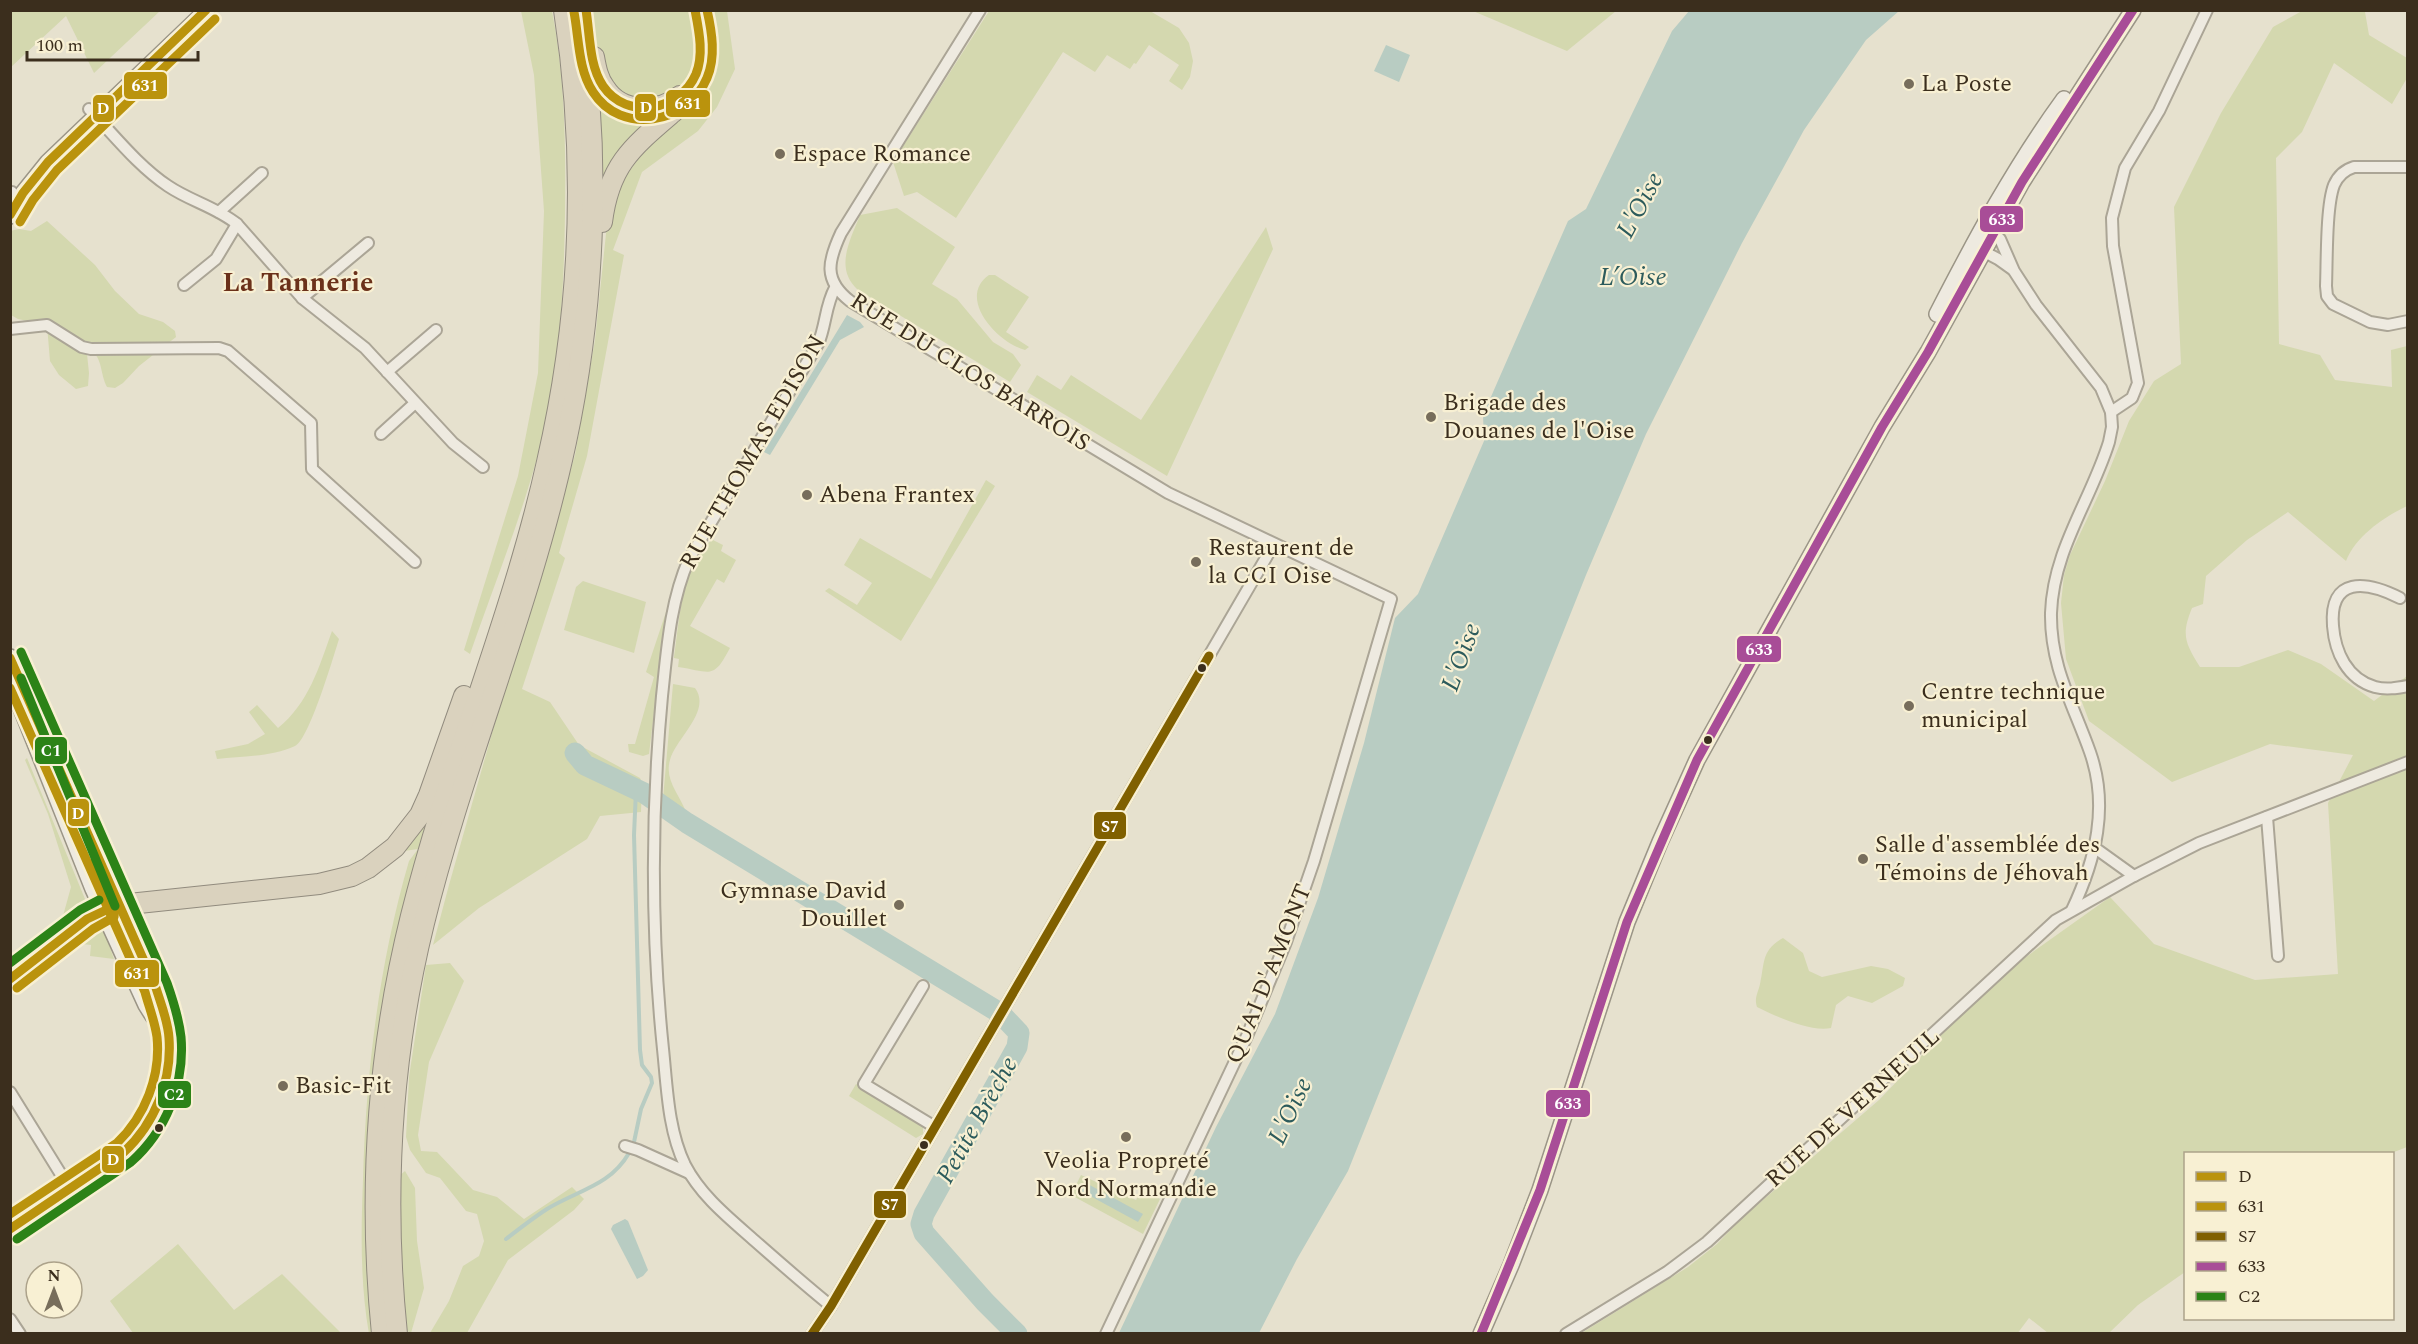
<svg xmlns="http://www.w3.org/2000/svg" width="2418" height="1344" viewBox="0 0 2418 1344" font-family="Spectral,serif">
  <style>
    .green { fill: #d4d8af }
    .water { fill: #b8ccc2 }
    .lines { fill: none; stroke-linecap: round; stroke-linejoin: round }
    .stream { stroke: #b8ccc2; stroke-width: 4 }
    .river { stroke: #b8ccc2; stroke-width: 21 }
    .street-casing { stroke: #aba596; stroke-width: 14 }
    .secondary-casing { stroke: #9b9586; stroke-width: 18 }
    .highway-casing { stroke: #918b7e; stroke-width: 22 }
    .street { stroke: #eeeae0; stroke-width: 10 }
    .secondary { stroke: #eeeae0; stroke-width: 15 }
    .highway { stroke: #dad2be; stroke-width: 20 }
    .bus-1-casing { stroke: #f8f0d3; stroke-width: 14 }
    .bus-2-casing { stroke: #f8f0d3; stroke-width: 14 }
    .bus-3-casing { stroke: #f8f0d3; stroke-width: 14 }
    .bus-4-casing { stroke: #f8f0d3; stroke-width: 14 }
    .bus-5-casing { stroke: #f8f0d3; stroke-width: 14 }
    .bus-6-casing { stroke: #f8f0d3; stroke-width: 14 }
    .bus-1 { stroke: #ba930d; stroke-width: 9 }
    .bus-2 { stroke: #ba930d; stroke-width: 9 }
    .bus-3 { stroke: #806000; stroke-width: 9 }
    .bus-4 { stroke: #a84d97; stroke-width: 9 }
    .bus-5 { stroke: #2c8317; stroke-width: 9 }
    .bus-6 { stroke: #2c8317; stroke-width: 9 }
    .poi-dot { fill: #776d5b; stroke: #f8f0d3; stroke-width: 2 }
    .bus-dot { fill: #3b2e1d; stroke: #f8f0d3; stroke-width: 2 }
    .labels { text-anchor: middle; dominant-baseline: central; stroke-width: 4.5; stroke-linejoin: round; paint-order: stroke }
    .poi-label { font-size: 24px; fill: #3b2e1d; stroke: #f8f0d3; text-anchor: start }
    .street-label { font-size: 24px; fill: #3b2e1d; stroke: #f8f0d3 }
    .water-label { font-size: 26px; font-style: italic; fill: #2c5b5c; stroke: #f8f0d3 }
    .quarter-label { font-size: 27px; font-weight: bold; fill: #6b311a; stroke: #f8f0d3 }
    .line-badge { stroke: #f8f0d3; stroke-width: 2 }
    .badge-label { font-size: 16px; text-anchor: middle; font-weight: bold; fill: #fff }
  </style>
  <rect width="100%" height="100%" fill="#e6e1ce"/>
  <!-- green -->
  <g class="green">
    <path d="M 11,10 L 160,10 L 160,11 L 94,73 L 66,16 L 11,67 Z"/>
    <path d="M 2362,10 L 2365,12 L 2369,35 L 2407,58 L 2407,78 L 2392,104 L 2334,63 L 2302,132 L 2276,158 L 2279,344 L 2320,355 L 2335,380 L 2392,387 L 2391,350 L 2407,346 L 2407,506 C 2384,517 2356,536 2346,561 L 2288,512 L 2247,540 L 2206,576 L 2203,604 L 2192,608 C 2181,635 2185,643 2200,667 L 2239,667 L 2288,650 L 2321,664 L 2374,701 L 2407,676 L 2407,1147 L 2389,1154 L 2186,1154 L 2185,1272 L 2138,1305 L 2109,1333 L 2048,1333 L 2029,1318 L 2017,1334 L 1580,1334 L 1688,1267 L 1717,1244 L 1741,1219 L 1879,1100 L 1995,979 L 2110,897 L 2154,944 L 2255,980 L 2338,974 L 2328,803 L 2353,755 L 2270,744 L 2172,782 L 2089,721 L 2066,659 L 2061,603 L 2064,575 L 2070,555 L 2105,481 L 2129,421 L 2154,381 L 2181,364 L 2174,207 L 2221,113 L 2273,27 L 2302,11 Z"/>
    <path d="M 521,11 L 552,11 C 565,77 566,146 565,214 C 564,280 561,347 548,412 C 532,492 497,576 470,654 L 464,650 L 518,476 L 538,373 L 544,211 L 534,75 Z"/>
    <path d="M 590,11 L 691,11 C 696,36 702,61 687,84 C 684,88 679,95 673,97 C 664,102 638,100 626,101 L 599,65 Z"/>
    <path d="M 707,11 L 727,11 L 735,69 L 717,107 L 698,131 L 642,172 L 613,250 L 624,255 L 587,456 L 559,553 L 565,558 L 522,689 L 550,702 L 579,745 L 640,778 L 642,783 L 641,812 L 600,816 L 587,839 L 479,908 L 433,945 L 449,885 L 506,684 L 575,455 L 595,340 L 607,224 L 621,183 L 639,158 L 698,97 Z"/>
    <path d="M 989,11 L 1150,11 L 1179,28 L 1189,43 L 1193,61 L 1190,77 L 1182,90 L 1169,81 L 1179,65 L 1149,45 L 1136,64 L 1134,63 L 1130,69 L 1107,55 L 1095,72 L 1063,52 L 956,218 L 917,192 L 904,196 L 893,162 Z"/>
    <path d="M 1473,11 L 1616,10 L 1616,11 L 1567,51 Z"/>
    <path d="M 596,87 L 663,111 L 601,187 Z"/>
    <path d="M 897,208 L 955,247 L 932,284 L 957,299 L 993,342 L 1013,354 L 1021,365 L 1010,382 L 858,290 C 834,268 850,241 860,215 Z"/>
    <path d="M 47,221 L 95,265 L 115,291 L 139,314 L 163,322 L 175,331 L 176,337 L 139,366 L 123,383 L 115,388 L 107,387 C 100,374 103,359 91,350 L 87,354 L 89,373 L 88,386 L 76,389 L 59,375 L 50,361 L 47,325 L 18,319 L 11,315 L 10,231 L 19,229 L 31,231 Z"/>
    <path d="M 1266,227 L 1273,249 L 1167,476 L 1027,392 L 1037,375 L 1061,390 L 1071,375 L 1141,420 Z"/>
    <path d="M 989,275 L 995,275 L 1029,297 L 1006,332 L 1029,347 L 1025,350 C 998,343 956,298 989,275 Z"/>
    <path d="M 986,480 L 995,486 L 901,641 L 825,591 L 829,588 L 857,605 L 872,583 L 844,565 L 860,538 L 931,579 Z"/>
    <path d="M 713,540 L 723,545 L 721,551 L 736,560 L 724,583 L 717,579 L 690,626 L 730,648 C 713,680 712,672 678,667 L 679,659 L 674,658 C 679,627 682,555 713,540 Z"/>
    <path d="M 583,581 L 646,602 L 634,653 L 564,630 L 576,587 Z"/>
    <path d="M 666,612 L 649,754 L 643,756 L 629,752 L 628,744 L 635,744 L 654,677 L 646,672 Z"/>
    <path d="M 332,631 L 339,639 C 333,658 309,740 295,746 C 272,757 242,756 217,759 L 215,751 L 248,744 L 265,734 L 249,712 L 257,705 L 278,728 C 309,703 319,667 332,631 Z"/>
    <path d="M 673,684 L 695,688 C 712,711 676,738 670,760 C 664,780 680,795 686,812 L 663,799 Z"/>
    <path d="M 27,758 L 85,899 L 82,909 L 63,924 L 61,923 L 71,887 L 48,814 L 25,760 Z"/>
    <path d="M 423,820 L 430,826 L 374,1333 L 369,1334 C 360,1282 361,1232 363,1179 C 366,1072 379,964 409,861 L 418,849 L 404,851 Z"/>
    <path d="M 91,930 L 100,930 L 105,933 L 114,959 L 90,956 L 91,945 L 73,943 Z"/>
    <path d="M 1783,938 L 1803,953 L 1809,971 L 1822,977 L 1871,966 L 1888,969 L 1905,978 L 1903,986 L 1872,1003 L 1848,996 L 1836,1005 L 1831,1028 C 1810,1032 1777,1017 1757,1007 C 1754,998 1758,993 1760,984 C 1765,962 1761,951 1783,938 Z"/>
    <path d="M 450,963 L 464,981 L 429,1062 L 418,1135 L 421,1151 L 437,1152 L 473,1190 L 497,1197 L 524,1219 L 572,1187 L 584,1199 L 574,1210 L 508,1260 L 467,1333 L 430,1333 L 449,1301 L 463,1266 L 479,1256 L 484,1241 L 477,1214 L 466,1211 L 440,1178 L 426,1173 L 410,1150 L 406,1137 L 409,1077 L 426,965 Z"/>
    <path d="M 856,1084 L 923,1127 L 923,1134 L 916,1138 L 849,1096 Z"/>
    <path d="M 405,1171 L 415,1188 L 417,1241 L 424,1288 L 411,1333 L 407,1331 L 405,1323 L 398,1177 Z"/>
    <path d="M 1081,1175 L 1136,1200 L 1141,1190 L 1160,1199 L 1143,1234 L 1071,1195 Z"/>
    <path d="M 178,1244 L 234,1310 L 282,1274 L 341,1333 L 133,1333 L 110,1301 Z"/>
  </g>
  <!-- water -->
  <g class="water">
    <path d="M 1689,11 L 1899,11 L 1866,40 L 1804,130 L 1742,243 L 1646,434 L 1586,575 L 1348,1171 L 1297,1259 L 1259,1333 L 1119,1333 L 1216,1127 L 1275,1014 L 1318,898 L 1364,743 L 1395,618 L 1418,594 L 1484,441 L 1483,415 L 1568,221 L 1586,209 L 1672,31 Z"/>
    <path d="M 1386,45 L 1410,55 L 1399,82 L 1374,71 Z"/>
    <path d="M 847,315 L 860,322 L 864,327 L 840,340 L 770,455 L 764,452 Z"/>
    <path d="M 1086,1183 L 1143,1214 L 1138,1222 L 1081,1191 Z"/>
    <path d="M 625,1219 L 628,1221 L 648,1270 L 643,1276 L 637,1279 L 611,1229 L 613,1225 Z"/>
  </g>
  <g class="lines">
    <!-- stream -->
    <g class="stream">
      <path d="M 634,1142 L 641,1109 L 652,1083 L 651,1077 L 642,1065 L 640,1050 L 634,835 L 636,790"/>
      <path d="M 506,1239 C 519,1229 533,1218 547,1209 C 578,1190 610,1186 629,1153"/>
    </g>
    <!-- river -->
    <path class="river" d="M 575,753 L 585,765 L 644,793 L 687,823 L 1000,1013 L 1019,1033 L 1017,1047 L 924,1214 L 921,1224 L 924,1233 L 985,1302 L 1017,1334"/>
    <defs>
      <g id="street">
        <path d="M 980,10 L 841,233 C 828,261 823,280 850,301 L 1168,493 L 1391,599 L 1314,861 L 1286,942 L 1247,1036 L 1106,1334"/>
        <path d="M 89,109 C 114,135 138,166 168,186 C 190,201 216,207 237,224 L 302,298 L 365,348 L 453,443 L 483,467"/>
        <path d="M 2408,167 L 2354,167 C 2344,170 2338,176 2334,185 C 2326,206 2327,261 2326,286 L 2327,296 L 2333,304 L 2370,322 L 2388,325 L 2408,321"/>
        <path d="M 10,192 L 12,192"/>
        <path d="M 219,212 L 262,173"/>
        <path d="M 1990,228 L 2000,239 L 2014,271 L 2036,305 L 2101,388 L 2111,412 L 2112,427 L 2109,442 C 2091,500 2053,550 2051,613 C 2050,666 2073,704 2090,752 C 2109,806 2096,859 2072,910"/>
        <path d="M 1979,249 L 1998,259 L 2012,269"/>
        <path d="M 184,285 L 216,259 L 237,224"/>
        <path d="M 302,298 L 368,243"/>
        <path d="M 10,329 L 47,325 L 82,347 L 91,349 L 219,348 L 228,351 L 311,423 L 312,469 L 415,562"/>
        <path d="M 387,372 L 436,330"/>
        <path d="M 2111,412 L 2132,398 L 2138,383 L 2113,246 L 2112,218 L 2125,168 L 2159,111 L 2207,10"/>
        <path d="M 381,434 L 414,404"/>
        <path d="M 2400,598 C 2366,581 2329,576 2333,626 C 2335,652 2347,679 2375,687 C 2386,690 2397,688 2408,686"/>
        <path d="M 2267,817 L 2278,956"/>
        <path d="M 2095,848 L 2134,876"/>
        <path d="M 10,979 L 87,919 L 104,911"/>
        <path d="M 923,986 L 864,1084 L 935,1127"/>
        <path d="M 10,1092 L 70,1189"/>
        <path d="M 625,1146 L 638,1150 L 689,1173"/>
        <path d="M 831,1306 C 805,1285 780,1263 755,1241 C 729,1218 701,1196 685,1165 C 668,1130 667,1087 663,1049 C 651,932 651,814 662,696 C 667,650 670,602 689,559 L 818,344 C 826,326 825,306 835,288"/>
        <path d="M 10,1319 L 20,1334"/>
        <path d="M 812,1334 L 831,1306 L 1274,544"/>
        <path d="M 1566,1334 L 1667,1272 L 1707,1242 L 2056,920 L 2134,876 L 2199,843 L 2408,762"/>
      </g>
      <g id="secondary">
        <path d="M 10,216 L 23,193 L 48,162 L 207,10"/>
        <path d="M 1937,314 C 1975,240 2015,166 2064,99"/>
        <path d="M 10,657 L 156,988 C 161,1004 167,1021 169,1038 C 172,1077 156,1127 124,1152 L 10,1229"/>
        <path d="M 13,688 L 93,889 L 146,1005 L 153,1016 L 168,1028"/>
        <path d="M 1481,1334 L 1511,1265 L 1540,1190 L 1627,922 L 1660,842 L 1697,760 L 1882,427 L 1928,352 L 2022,182 L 2133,10"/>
      </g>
      <g id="highway">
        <path d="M 594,57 C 596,68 598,79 605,88 C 621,113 657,114 680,96"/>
        <path d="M 602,222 C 609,166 631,148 672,113 C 682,104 694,96 700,83 C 711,60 706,34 701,10"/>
        <path d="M 104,911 L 129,904 L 319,884 L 352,876 L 368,868 L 395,847 L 420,815 L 429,795 L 464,696"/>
        <path d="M 382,1334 C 368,1194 377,1053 411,916 C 449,763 513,616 547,462 C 581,314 587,160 564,10"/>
        <path d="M 397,1334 C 383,1196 391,1057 424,923 C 464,761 531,606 566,442 C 596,301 601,153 579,10"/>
      </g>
    </defs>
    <!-- street casing -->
    <use href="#street" class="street-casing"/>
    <!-- secondary casing -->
    <use href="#secondary" class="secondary-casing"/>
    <!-- highway casing -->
    <use href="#highway" class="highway-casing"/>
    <!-- street -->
    <use href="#street" class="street"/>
    <!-- secondary -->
    <use href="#secondary" class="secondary"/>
    <!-- highway -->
    <use href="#highway" class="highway"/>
    <defs>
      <g id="bus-1">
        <path d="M 586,10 C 590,35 589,65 603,86 C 627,121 680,111 696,74 C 704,54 699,31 695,10"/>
        <path d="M 10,215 L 23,193 L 48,162 L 206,10"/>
        <path d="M 10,658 L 156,988 C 161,1004 168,1021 169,1038 C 172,1081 155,1123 124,1152 L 10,1229"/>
        <path d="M 10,979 L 87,919 L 104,911"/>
      </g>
      <g id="bus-2">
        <path d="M 574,12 C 579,38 578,69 593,92 C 621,136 688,124 707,78 C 716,57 712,32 707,10"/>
        <path d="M 20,222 L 33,200 L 57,170 L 215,19"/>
        <path d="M 10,688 L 145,992 C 149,1007 155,1022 157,1037 C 161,1076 145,1116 117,1143 L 10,1214"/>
        <path d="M 17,988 L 93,929 L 114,917 L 115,907 L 95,862"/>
      </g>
      <path id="bus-3" d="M 812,1334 L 831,1306 L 1209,656"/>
      <path id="bus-4" d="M 1481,1334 L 1540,1190 L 1627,922 L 1697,760 L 1882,427 L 1928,352 L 2022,182 L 2133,10"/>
      <path id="bus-5" d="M 17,1239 L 131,1162 C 166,1131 185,1084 181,1037 C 179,1019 173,1000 167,983 L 21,652"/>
      <g id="bus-6">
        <path d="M 21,678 L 115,906"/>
        <path d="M 10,963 L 80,910 L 99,900"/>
      </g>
    </defs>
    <!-- bus-1 casing -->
    <use href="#bus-1" class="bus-1-casing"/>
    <!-- bus-2 casing -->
    <use href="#bus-2" class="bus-2-casing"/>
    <!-- bus-3 casing -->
    <use href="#bus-3" class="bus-3-casing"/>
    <!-- bus-4 casing -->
    <use href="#bus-4" class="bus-4-casing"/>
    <!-- bus-5 casing -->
    <use href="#bus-5" class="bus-5-casing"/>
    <!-- bus-6 casing -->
    <use href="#bus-6" class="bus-6-casing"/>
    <!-- bus-1 -->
    <use href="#bus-1" class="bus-1"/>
    <!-- bus-2 -->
    <use href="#bus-2" class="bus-2"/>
    <!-- bus-3 -->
    <use href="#bus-3" class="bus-3"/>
    <!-- bus-4 -->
    <use href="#bus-4" class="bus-4"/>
    <!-- bus-5 -->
    <use href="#bus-5" class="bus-5"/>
    <!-- bus-6 -->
    <use href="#bus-6" class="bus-6"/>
  </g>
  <!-- markers -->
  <g class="poi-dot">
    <circle cx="1909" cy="84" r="6"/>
    <circle cx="780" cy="154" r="6"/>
    <circle cx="1431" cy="417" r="6"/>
    <circle cx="807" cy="495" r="6"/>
    <circle cx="1196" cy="562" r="6"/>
    <circle cx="1909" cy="706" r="6"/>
    <circle cx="1863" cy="859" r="6"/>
    <circle cx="899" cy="905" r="6"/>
    <circle cx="283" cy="1086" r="6"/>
    <circle cx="1126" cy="1137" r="6"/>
  </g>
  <g class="bus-dot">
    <circle cx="1202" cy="668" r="5"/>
    <circle cx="1708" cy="740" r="5"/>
    <circle cx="159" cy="1128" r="5"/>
    <circle cx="924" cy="1145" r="5"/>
  </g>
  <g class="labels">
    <!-- poi labels -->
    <g class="poi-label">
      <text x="1921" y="84">La Poste</text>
      <text x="792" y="154">Espace Romance</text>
      <text x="1443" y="403">Brigade des<tspan x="1443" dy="28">Douanes de l'Oise</tspan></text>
      <text x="819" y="495">Abena Frantex</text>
      <text x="1208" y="548">Restaurent de<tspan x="1208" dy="28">la CCI Oise</tspan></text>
      <text x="1921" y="692">Centre technique<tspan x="1921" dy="28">municipal</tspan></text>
      <text x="1875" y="845">Salle d'assemblée des<tspan x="1875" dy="28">Témoins de Jéhovah</tspan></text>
      <text x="887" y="891" text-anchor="end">Gymnase David<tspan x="887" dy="28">Douillet</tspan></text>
      <text x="295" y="1086">Basic-Fit</text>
      <text x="1126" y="1161" text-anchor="middle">Veolia Propreté<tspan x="1126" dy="28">Nord Normandie</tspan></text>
    </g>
    <!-- street labels -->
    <g class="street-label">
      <text transform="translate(970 372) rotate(32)">RUE DU CLOS BARROIS</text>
      <text transform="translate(753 452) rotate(-60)">RUE THOMAS EDISON</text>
      <text transform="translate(1269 974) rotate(-68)">QUAI D'AMONT</text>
      <text transform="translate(1853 1108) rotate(-42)">RUE DE VERNEUIL</text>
    </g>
    <!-- water labels -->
    <g class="water-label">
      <text transform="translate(1640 205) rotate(-62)">L'Oise</text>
      <text x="1633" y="277">L’Oise</text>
      <text transform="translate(1461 657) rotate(-70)">L'Oise</text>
      <text transform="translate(1290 1111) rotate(-65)">L'Oise</text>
      <text transform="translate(977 1120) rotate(-61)">Petite Brèche</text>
    </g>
    <!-- quarter labels -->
    <g class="quarter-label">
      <text x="298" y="283">La Tannerie</text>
    </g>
  </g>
  <g class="line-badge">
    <rect x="123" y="71" width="45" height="29" rx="6" fill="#ba930d"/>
    <rect x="665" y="89" width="46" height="29" rx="6" fill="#ba930d"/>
    <rect x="634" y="93" width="23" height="29" rx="6" fill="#ba930d"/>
    <rect x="92" y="94" width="23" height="29" rx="6" fill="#ba930d"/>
    <rect x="1979" y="205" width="45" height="28" rx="6" fill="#a84d97"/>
    <rect x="1736" y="635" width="46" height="28" rx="6" fill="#a84d97"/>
    <rect x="34" y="736" width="34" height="29" rx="6" fill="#2c8317"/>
    <rect x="67" y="798" width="23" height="29" rx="6" fill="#ba930d"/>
    <rect x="1093" y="811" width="34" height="29" rx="6" fill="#806000"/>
    <rect x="114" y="959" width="46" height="29" rx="6" fill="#ba930d"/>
    <rect x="157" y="1080" width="35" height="29" rx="6" fill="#2c8317"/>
    <rect x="1545" y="1089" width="46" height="29" rx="6" fill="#a84d97"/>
    <rect x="101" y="1145" width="24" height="29" rx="6" fill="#ba930d"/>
    <rect x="873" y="1190" width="34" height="29" rx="6" fill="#806000"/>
  </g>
  <g class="badge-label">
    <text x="145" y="91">631</text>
    <text x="688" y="109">631</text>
    <text x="646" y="113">D</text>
    <text x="103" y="114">D</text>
    <text x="2002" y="225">633</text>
    <text x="1759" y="655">633</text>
    <text x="51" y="756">C1</text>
    <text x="78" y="819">D</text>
    <text x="1110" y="832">S7</text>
    <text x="137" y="979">631</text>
    <text x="174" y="1100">C2</text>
    <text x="1568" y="1109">633</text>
    <text x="113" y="1165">D</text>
    <text x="890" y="1210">S7</text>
  </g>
  <!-- border -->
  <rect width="2418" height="1344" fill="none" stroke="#3b2e1d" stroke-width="24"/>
  <!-- legend -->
  <rect x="2184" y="1152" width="210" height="168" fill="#f8f0d3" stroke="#aca28a" stroke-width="1.5"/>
  <rect x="2196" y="1172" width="30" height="9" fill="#ba930d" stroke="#aca28a" stroke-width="1.5"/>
  <text x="2238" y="1182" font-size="18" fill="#3b2e1d">D</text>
  <rect x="2196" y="1202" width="30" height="9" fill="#ba930d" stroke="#aca28a" stroke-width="1.5"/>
  <text x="2238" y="1212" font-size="18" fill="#3b2e1d">631</text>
  <rect x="2196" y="1232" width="30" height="9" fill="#806000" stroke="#aca28a" stroke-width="1.5"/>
  <text x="2238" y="1242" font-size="18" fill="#3b2e1d">S7</text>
  <rect x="2196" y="1262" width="30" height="9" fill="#a84d97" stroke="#aca28a" stroke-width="1.5"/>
  <text x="2238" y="1272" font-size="18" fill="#3b2e1d">633</text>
  <rect x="2196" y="1292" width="30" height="9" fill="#2c8317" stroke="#aca28a" stroke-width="1.5"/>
  <text x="2238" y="1302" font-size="18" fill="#3b2e1d">C2</text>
  <!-- north arrow -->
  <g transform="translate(54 1290)"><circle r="28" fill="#f8f0d3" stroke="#aca28a" stroke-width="1.5"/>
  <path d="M0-4.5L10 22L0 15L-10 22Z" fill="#776d5b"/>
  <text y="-9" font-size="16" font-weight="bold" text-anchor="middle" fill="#3b2e1d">N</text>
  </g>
  <!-- scale -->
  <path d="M27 51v9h171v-9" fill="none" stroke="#3b2e1d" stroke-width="3"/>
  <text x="36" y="51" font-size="18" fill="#3b2e1d" stroke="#f8f0d3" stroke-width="4.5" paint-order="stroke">100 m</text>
</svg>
